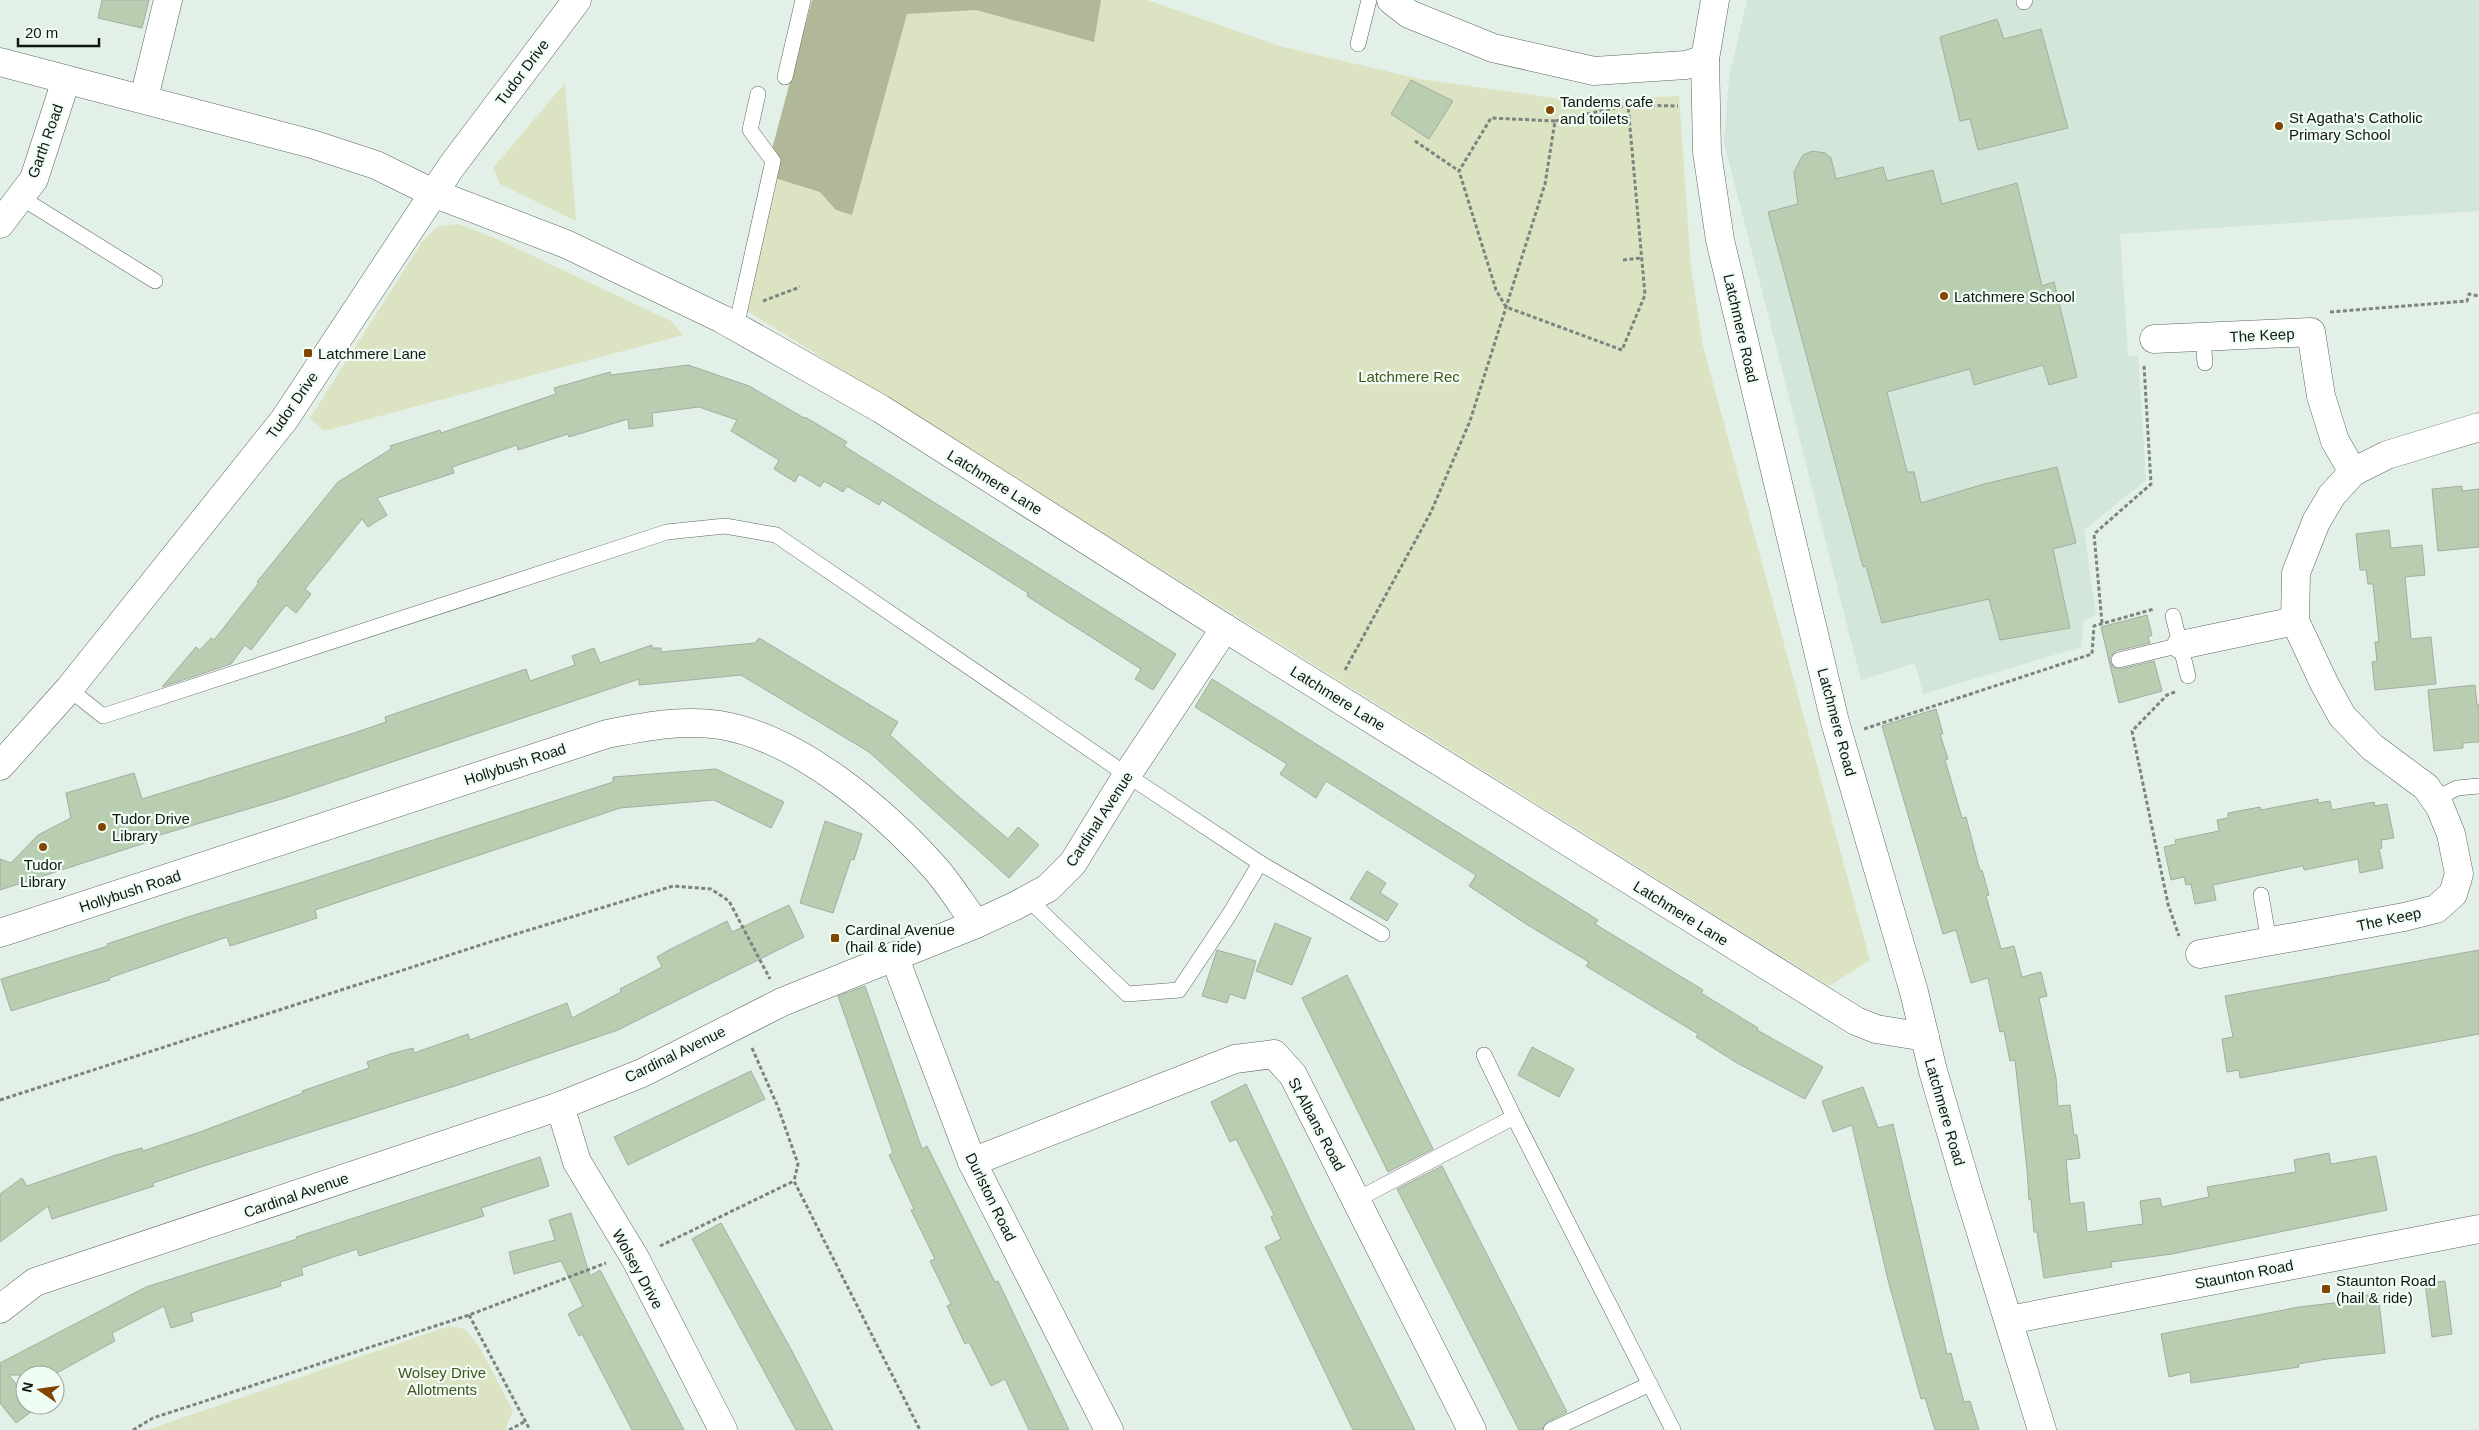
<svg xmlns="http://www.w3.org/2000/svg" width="2479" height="1430" viewBox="0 0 2479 1430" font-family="Helvetica,sans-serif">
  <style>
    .built { fill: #d2e6d9 }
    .green { fill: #dce3c2 }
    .forest { fill: #b1b897 }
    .building { fill: #b9ceb1; stroke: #a4aca1 }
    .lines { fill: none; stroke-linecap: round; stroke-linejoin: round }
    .service-casing { stroke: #5b675f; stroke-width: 16 }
    .minor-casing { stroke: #5b675f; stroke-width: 29 }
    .tertiary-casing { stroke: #5b675f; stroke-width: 29 }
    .path { stroke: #7b847e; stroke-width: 3; stroke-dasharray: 4 2.5; stroke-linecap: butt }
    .service { stroke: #fff; stroke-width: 15 }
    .minor { stroke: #fff; stroke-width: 28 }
    .tertiary { stroke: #fff; stroke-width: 28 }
    .poi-dot { fill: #814500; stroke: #f0fdf4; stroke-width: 2 }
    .labels { text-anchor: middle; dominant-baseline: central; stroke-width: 4.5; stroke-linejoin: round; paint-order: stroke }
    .street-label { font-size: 15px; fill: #121613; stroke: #f0fdf4 }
    .poi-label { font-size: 15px; fill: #121613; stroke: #f0fdf4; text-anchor: start }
    .park-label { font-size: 15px; fill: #48511c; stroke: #f0fdf4 }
  </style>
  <rect width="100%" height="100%" fill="#e3f0e7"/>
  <!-- built -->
  <path class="built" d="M 1747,0 L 2479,0 L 2479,211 L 2120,234 L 2128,356 L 2138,355 L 2146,480 L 2084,530 L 2096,615 L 2084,620 L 2081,647 L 1923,694 L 1915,663 L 1861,680 L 1724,142 L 1729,78 Z"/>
  <!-- green -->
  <g class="green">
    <path d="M 813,0 L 1147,0 L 1283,47 L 1420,79 L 1575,101 L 1679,96 L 1691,268 L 1703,346 L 1870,960 L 1829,986 L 747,311 Z"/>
    <path d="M 565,83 L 576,221 L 500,184 L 493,168 Z"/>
    <path d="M 459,224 L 499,240 L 671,321 L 683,335 L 324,431 L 310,418 L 422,242 L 438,226 Z"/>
    <path d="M 449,1326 L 465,1329 L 479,1346 L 513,1411 L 506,1427 L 507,1430 L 147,1430 Z"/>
  </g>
  <!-- forest -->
  <path class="forest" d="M 812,0 L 1101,0 L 1094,42 L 976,10 L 907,14 L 852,215 L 836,210 L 820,192 L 765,175 Z"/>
  <!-- building -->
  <g class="building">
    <path d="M 102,0 L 149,0 L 142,28 L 98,18 Z"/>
    <path d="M 1997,19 L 2004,39 L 2041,29 L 2068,128 L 1978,150 L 1970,119 L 1960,121 L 1940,37 Z"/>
    <path d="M 1411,80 L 1453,101 L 1429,139 L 1391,114 Z"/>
    <path d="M 1812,151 L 1825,153 L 1831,158 L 1836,179 L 1883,167 L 1887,181 L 1933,170 L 1942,204 L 2017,183 L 2042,286 L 2054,282 L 2077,377 L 2049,385 L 2043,365 L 1974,385 L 1970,369 L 1887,392 L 1907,472 L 1914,472 L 1921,503 L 1984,484 L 2057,467 L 2076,543 L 2053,549 L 2070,628 L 2000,640 L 1989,599 L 1882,623 L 1866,566 L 1863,567 L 1768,212 L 1798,204 L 1794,172 L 1803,155 Z"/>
    <path d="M 688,365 L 749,386 L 804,418 L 805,417 L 847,442 L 844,446 L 1176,654 L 1153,690 L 1135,679 L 1141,669 L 1027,596 L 1028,593 L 882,500 L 879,505 L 847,486 L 843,492 L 824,481 L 820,487 L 799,474 L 795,482 L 774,469 L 779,460 L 731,431 L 737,420 L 699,407 L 652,413 L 653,426 L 629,429 L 628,419 L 569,437 L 568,434 L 518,450 L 517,445 L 452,467 L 454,473 L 377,498 L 387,515 L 368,527 L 362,519 L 305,589 L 311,594 L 296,613 L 286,605 L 251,650 L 245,645 L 231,664 L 162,687 L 196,647 L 200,650 L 211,638 L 214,640 L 259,583 L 257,582 L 338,482 L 391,449 L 390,446 L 440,430 L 441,433 L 556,394 L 554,388 L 610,372 L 611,375 Z"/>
    <path d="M 2462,486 L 2462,491 L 2479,489 L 2479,547 L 2438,551 L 2432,489 Z"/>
    <path d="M 2389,530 L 2391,548 L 2422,545 L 2425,575 L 2405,577 L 2411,639 L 2431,637 L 2436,684 L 2375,690 L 2372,662 L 2377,661 L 2375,642 L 2379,642 L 2373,584 L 2368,584 L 2366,570 L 2360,570 L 2356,534 Z"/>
    <path d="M 2147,615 L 2152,635 L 2148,637 L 2150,643 L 2116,651 L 2110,657 L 2110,662 L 2113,667 L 2121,669 L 2154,661 L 2162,691 L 2119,703 L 2101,627 Z"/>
    <path d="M 759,638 L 898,722 L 890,735 L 959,797 L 1008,839 L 1018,827 L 1039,845 L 1009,878 L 869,752 L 741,675 L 639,685 L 639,679 L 285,798 L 153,837 L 154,840 L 0,890 L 0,859 L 11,863 L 38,835 L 71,818 L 66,793 L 134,773 L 142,799 L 354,733 L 386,722 L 385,717 L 526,669 L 530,681 L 575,665 L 572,656 L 594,648 L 600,663 L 652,645 L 652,648 L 661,648 L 661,652 L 755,643 Z"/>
    <path d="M 1212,679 L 1598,920 L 1595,924 L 1703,990 L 1701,993 L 1758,1028 L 1757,1030 L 1823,1067 L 1805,1099 L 1737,1063 L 1696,1037 L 1698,1034 L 1586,966 L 1589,962 L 1526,924 L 1469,886 L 1476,875 L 1326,781 L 1316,798 L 1280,774 L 1287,764 L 1195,707 Z"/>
    <path d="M 2475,685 L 2477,705 L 2479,704 L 2479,742 L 2463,743 L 2463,748 L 2434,751 L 2428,690 Z"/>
    <path d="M 1936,709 L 1943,734 L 1940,734 L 1948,759 L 1945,760 L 1962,818 L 1966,817 L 1980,871 L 1982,870 L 1989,895 L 1986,896 L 2001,949 L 2014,946 L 2022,977 L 2041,972 L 2047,996 L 2039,998 L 2056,1078 L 2058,1106 L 2070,1105 L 2074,1135 L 2077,1135 L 2080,1158 L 2066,1160 L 2070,1204 L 2084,1202 L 2087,1232 L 2143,1224 L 2140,1201 L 2160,1198 L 2162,1207 L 2209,1197 L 2207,1187 L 2296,1172 L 2294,1160 L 2329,1153 L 2331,1164 L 2376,1156 L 2387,1210 L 2172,1254 L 2111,1262 L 2112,1267 L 2044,1278 L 2037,1232 L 2034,1232 L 2031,1199 L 2029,1200 L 2027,1169 L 2015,1060 L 2010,1061 L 2004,1031 L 2000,1032 L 1988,978 L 1971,983 L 1956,930 L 1943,934 L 1882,726 Z"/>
    <path d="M 716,769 L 784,802 L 771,828 L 714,800 L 620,808 L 315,910 L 317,918 L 296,925 L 230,946 L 227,937 L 109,978 L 110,980 L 11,1011 L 1,979 L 108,946 L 107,944 L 194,915 L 306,881 L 613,782 L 613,777 Z"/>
    <path d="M 2318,799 L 2318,803 L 2330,801 L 2332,810 L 2374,802 L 2375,806 L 2387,804 L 2394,838 L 2381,840 L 2382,848 L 2379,849 L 2383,868 L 2360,873 L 2358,859 L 2304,870 L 2303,866 L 2213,885 L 2216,900 L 2195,904 L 2191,884 L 2186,885 L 2184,877 L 2171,880 L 2164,847 L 2176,844 L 2175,840 L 2219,831 L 2217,820 L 2228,818 L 2228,813 L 2260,807 L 2261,810 Z"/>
    <path d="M 825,821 L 862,834 L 854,860 L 851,859 L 833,913 L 800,903 Z"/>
    <path d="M 1367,871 L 1386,883 L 1380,893 L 1398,904 L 1387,921 L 1350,899 Z"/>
    <path d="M 789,905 L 804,937 L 618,1030 L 461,1084 L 204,1166 L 153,1183 L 154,1186 L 52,1219 L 48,1206 L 0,1242 L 0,1194 L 22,1178 L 27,1186 L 116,1155 L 142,1148 L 143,1151 L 200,1132 L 303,1093 L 302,1091 L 369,1068 L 367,1062 L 390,1054 L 413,1048 L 414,1053 L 468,1034 L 470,1040 L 567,1003 L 572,1018 L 621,992 L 620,989 L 662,967 L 657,957 L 669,950 L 727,921 L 732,932 Z"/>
    <path d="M 1275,923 L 1311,938 L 1292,985 L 1256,971 Z"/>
    <path d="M 1217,950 L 1256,961 L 1245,999 L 1230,994 L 1227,1003 L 1202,996 Z"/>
    <path d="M 2479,950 L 2479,1034 L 2240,1078 L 2239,1070 L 2227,1072 L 2222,1039 L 2233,1037 L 2225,996 Z"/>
    <path d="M 1347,975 L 1433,1149 L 1388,1172 L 1302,998 Z"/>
    <path d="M 865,986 L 922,1149 L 927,1146 L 995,1282 L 998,1281 L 1069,1430 L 1029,1430 L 1005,1379 L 991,1386 L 969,1342 L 965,1344 L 947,1306 L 951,1304 L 930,1261 L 935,1259 L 911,1210 L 914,1209 L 889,1155 L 893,1153 L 838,996 Z"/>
    <path d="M 1532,1047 L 1574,1069 L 1559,1097 L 1518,1075 Z"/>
    <path d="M 751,1071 L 765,1099 L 628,1165 L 614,1137 Z"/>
    <path d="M 1246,1084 L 1311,1222 L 1415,1430 L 1353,1430 L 1265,1247 L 1281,1239 L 1271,1217 L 1274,1215 L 1236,1139 L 1230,1142 L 1211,1102 Z"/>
    <path d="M 1863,1087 L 1878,1128 L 1893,1124 L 1947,1354 L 1951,1353 L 1964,1402 L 1970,1401 L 1979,1430 L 1935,1430 L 1925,1398 L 1921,1399 L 1888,1280 L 1852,1125 L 1833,1132 L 1822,1101 Z"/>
    <path d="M 540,1157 L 549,1186 L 481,1208 L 484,1216 L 359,1256 L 357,1249 L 301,1268 L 303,1275 L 280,1282 L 281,1286 L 191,1313 L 193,1321 L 171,1328 L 164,1306 L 112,1333 L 115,1341 L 53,1375 L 9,1375 L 25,1396 L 25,1405 L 32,1405 L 35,1409 L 16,1423 L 0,1403 L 0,1363 L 146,1287 L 297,1239 L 296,1237 Z"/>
    <path d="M 1442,1166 L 1567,1412 L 1547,1422 L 1542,1430 L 1519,1430 L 1397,1189 Z"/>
    <path d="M 571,1213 L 590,1276 L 600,1270 L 684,1430 L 632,1430 L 582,1334 L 579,1336 L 568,1314 L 583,1306 L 561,1261 L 514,1274 L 509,1252 L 555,1240 L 549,1220 Z"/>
    <path d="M 721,1223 L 793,1353 L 833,1430 L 796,1430 L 692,1239 Z"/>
    <path d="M 2445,1281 L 2452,1334 L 2432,1337 L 2425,1283 Z"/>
    <path d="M 2378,1294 L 2385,1353 L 2327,1359 L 2298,1364 L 2299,1367 L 2191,1383 L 2190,1372 L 2169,1377 L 2161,1334 L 2299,1307 L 2342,1302 L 2341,1298 Z"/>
  </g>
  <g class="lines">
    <defs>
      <g id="service">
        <path d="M 2024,2 L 2025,0"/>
        <path d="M 1358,44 L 1369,0"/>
        <path d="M 785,77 L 803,0"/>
        <path d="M 20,197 L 155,281"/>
        <path d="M 736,327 L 773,161 L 750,130 L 758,94"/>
        <path d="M 2203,338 L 2205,363"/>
        <path d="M 2173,616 L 2188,676"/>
        <path d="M 2119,660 L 2181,645"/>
        <path d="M 69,689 L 103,716 L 667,532 L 725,526 L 776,535 L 1127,775 L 1260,863 L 1382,934"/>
        <path d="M 2435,799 L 2457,788 L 2479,786"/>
        <path d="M 2261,895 L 2269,942"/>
        <path d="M 1028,899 L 1127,994 L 1179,990 L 1229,915 L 1260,863"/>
        <path d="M 1484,1055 L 1514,1117 L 1673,1430"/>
        <path d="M 1356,1200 L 1514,1117"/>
        <path d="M 1551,1430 L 1650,1384"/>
      </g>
      <g id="minor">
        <path d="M 1391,0 L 1409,14 L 1493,48 L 1594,71 L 1686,65 L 1705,59"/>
        <path d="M 1715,0 L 1705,59 L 1707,152 L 1720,240 L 1835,722 L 1914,992 L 1933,1071 L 1966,1184 L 2042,1430"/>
        <path d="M 0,62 L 312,144 L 376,165 L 433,193 L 566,244 L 722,319 L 881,409 L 1225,628 L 1856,1021 L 1876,1029 L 1925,1037"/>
        <path d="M 144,98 L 168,0"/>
        <path d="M 0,224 L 34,179 L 66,80"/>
        <path d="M 2154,339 L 2311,332 L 2321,396 L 2335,441 L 2353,472"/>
        <path d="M 2181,645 L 2295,621"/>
        <path d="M 0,933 L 607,734 C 644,727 682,719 720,725 C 799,738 883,810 935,868 C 950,885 962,905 976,924"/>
        <path d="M 2200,954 L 2404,917 L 2436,909 L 2453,894 L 2459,874 L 2451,834 L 2440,807 L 2426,787 L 2372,747 L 2342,716 L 2324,683 L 2295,621 L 2296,573 L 2316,522 L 2332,495 L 2353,472 L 2387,455 L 2479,427"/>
        <path d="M 894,956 L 972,1162 L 1109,1430"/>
        <path d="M 560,1106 L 577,1162 L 635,1258 L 723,1430"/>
        <path d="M 972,1162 L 1235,1059 L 1274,1054 L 1293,1075 L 1472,1430"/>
        <path d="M 0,1309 L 35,1282 L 560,1106 L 642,1073 L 782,1002 L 976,924 L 1015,906 L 1048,888 L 1073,863 L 1127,775 L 1225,628"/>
        <path d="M 2009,1320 L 2479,1229"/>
      </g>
      <path id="tertiary" d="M 0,766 L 69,689 L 284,420 L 451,167 L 577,0"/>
    </defs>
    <!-- service casing -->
    <use href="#service" class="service-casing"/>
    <!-- minor casing -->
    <use href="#minor" class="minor-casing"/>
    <!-- tertiary casing -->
    <use href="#tertiary" class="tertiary-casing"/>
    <!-- path -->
    <g class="path">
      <path d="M 1555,121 L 1491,118 L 1459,171 L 1496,290 L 1506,307 L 1622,350 L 1645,295 L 1628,105"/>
      <path d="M 1415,141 L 1459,171"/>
      <path d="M 1623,260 L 1641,258"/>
      <path d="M 763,301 L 800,287"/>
      <path d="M 2330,312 L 2467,301 L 2469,294 L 2479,296"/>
      <path d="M 2102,623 L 2094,534 L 2151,484 L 2144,365"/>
      <path d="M 1345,670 L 1431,512 L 1470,421 L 1545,184 L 1555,121 L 1628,105 L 1678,106"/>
      <path d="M 2175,692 L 2167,695 L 2132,731 L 2168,904 L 2179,936"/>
      <path d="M 1864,729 L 2092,654 L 2094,626 L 2154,609"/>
      <path d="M 752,1048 L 778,1107 L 798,1164 L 794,1181 L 920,1430"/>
      <path d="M 0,1100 L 493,941 L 673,886 L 711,889 L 729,901 L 770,979"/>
      <path d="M 660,1246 L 794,1181"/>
      <path d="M 469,1315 L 530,1430"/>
      <path d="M 133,1430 L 153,1418 L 469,1315 L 606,1263"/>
      <path d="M 509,1430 L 526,1421"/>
    </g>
    <!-- service -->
    <use href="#service" class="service"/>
    <!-- minor -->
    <use href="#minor" class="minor"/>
    <!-- tertiary -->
    <use href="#tertiary" class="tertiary"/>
  </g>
  <!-- markers -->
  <g class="poi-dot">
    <circle cx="1550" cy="110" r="5"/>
    <circle cx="2279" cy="126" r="5"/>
    <circle cx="1944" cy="296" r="5"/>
    <rect x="303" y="348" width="10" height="10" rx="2.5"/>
    <circle cx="102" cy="827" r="5"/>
    <circle cx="43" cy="847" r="5"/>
    <rect x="830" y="933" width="10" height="10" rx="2.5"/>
    <rect x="2321" y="1284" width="10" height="10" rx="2.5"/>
  </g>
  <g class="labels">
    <!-- street labels -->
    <g class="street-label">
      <text transform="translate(522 72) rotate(-53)">Tudor Drive</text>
      <text transform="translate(45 141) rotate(-70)">Garth Road</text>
      <text transform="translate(1741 328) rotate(77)">Latchmere Road</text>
      <text transform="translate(2262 335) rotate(-3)">The Keep</text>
      <text transform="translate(292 405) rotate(-55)">Tudor Drive</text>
      <text transform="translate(995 482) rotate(32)">Latchmere Lane</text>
      <text transform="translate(1338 698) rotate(32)">Latchmere Lane</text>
      <text transform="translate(1837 722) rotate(75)">Latchmere Road</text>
      <text transform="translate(515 764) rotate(-18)">Hollybush Road</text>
      <text transform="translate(1099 819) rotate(-57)">Cardinal Avenue</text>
      <text transform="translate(130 891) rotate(-18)">Hollybush Road</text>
      <text transform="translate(1681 913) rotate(32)">Latchmere Lane</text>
      <text transform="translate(2389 919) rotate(-12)">The Keep</text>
      <text transform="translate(675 1054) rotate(-26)">Cardinal Avenue</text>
      <text transform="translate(1945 1112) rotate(74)">Latchmere Road</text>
      <text transform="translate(1317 1124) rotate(62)">St Albans Road</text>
      <text transform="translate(296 1195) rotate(-19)">Cardinal Avenue</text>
      <text transform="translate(991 1197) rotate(64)">Durlston Road</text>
      <text transform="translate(638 1269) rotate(61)">Wolsey Drive</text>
      <text transform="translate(2244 1274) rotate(-11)">Staunton Road</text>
    </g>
    <!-- poi labels -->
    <g class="poi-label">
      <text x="1560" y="101">Tandems cafe<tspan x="1560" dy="17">and toilets</tspan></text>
      <text x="2289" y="117">St Agatha's Catholic<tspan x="2289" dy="17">Primary School</tspan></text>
      <text x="1954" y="296">Latchmere School</text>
      <text x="318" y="353">Latchmere Lane</text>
      <text x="112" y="818">Tudor Drive<tspan x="112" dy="17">Library</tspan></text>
      <text x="43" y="864" text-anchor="middle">Tudor<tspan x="43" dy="17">Library</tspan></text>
      <text x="845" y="929">Cardinal Avenue<tspan x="845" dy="17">(hail &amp; ride)</tspan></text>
      <text x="2336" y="1280">Staunton Road<tspan x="2336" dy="17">(hail &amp; ride)</tspan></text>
    </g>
    <!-- park labels -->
    <g class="park-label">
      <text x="1409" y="376">Latchmere Rec</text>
      <text x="442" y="1372">Wolsey Drive<tspan x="442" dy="17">Allotments</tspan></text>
    </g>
  </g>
  <!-- north arrow -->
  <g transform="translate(40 1390) rotate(283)"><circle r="24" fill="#f0fdf4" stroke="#97a19a"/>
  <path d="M0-4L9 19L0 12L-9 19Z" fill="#814500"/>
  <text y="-8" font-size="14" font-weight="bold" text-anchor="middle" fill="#121613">N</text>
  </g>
  <!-- scale -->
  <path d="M18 38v8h81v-8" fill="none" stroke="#121613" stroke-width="2.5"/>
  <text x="25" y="38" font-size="15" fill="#121613" stroke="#f0fdf4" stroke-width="4" paint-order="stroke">20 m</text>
</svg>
